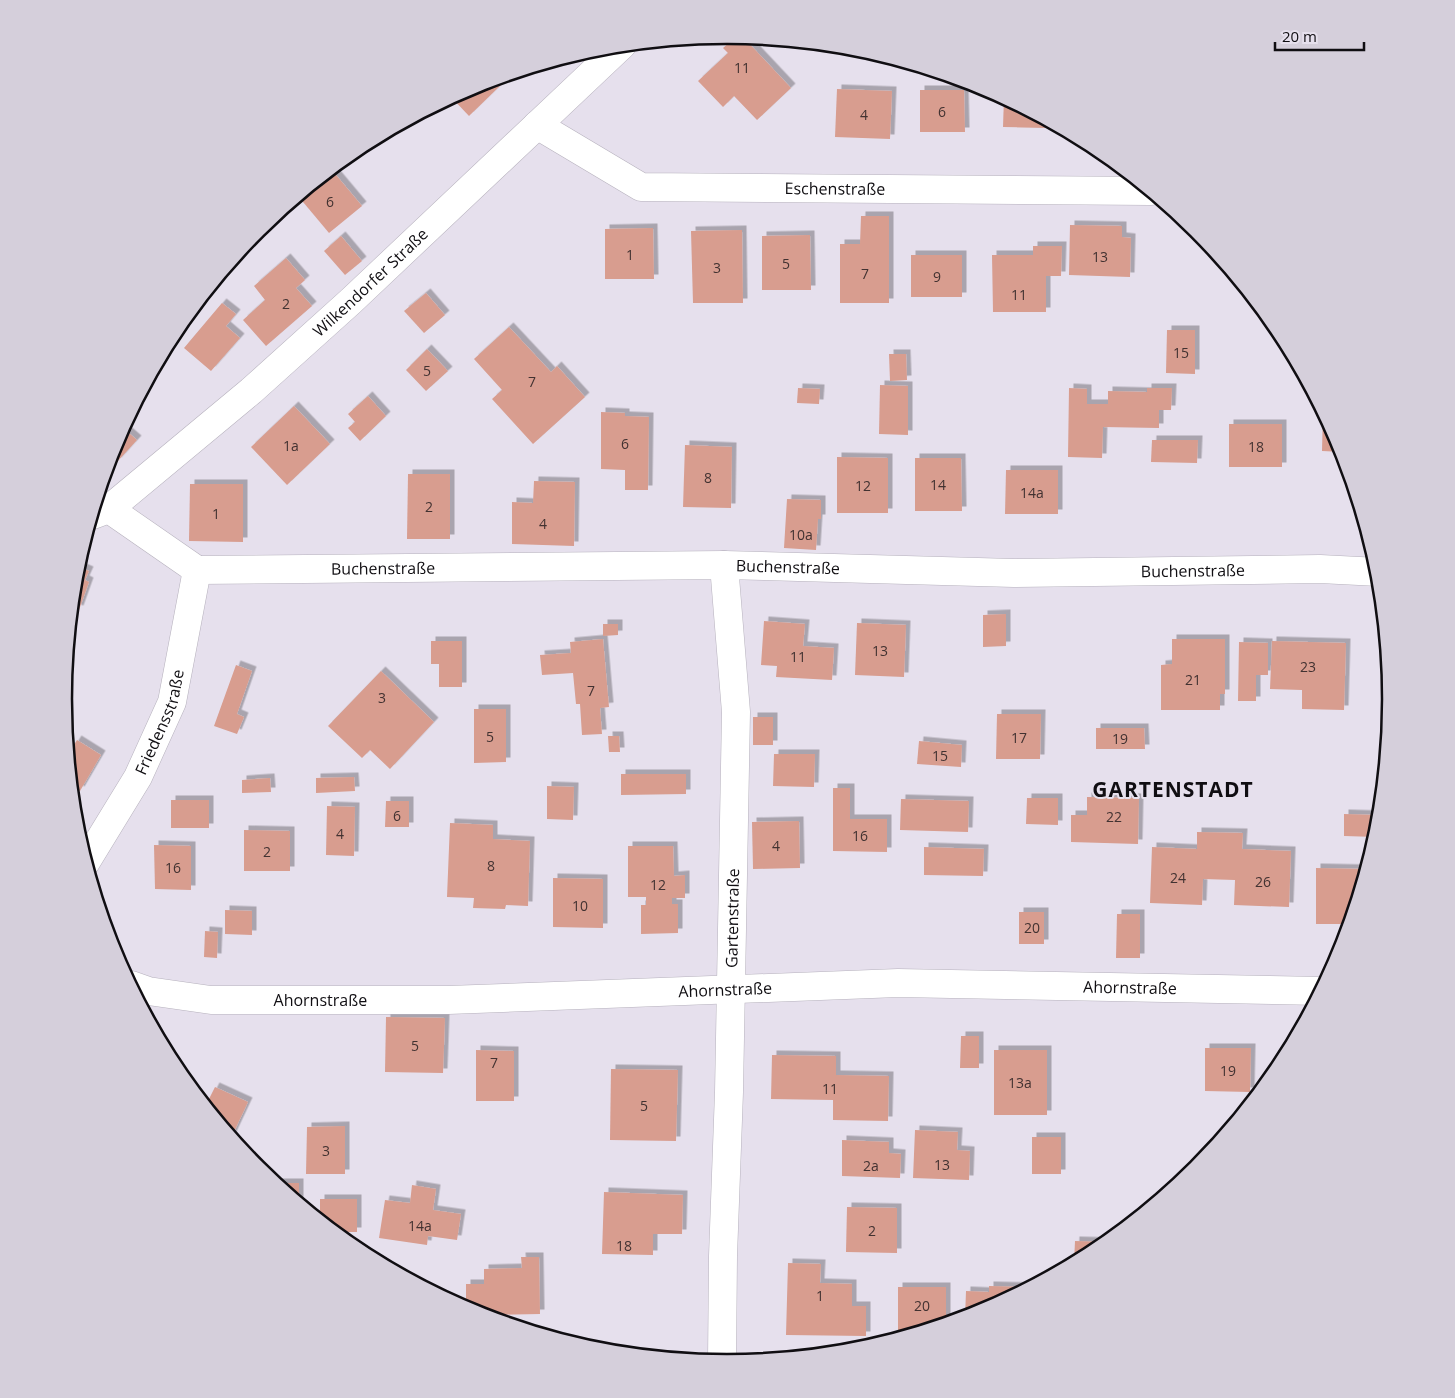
<svg xmlns="http://www.w3.org/2000/svg" width="1455" height="1398" viewBox="0 0 1455 1398" font-family="'Open Sans',sans-serif">
  <style>
    .building { fill: #d89d8f; filter: url(#shadow) }
    .lines { fill: none; stroke-linecap: round; stroke-linejoin: round }
    .street-casing { stroke: #b6b1bd; stroke-width: 29 }
    .street { stroke: #fff; stroke-width: 28 }
    .labels { text-anchor: middle; dominant-baseline: central; stroke-width: 4; stroke-linejoin: round; paint-order: stroke }
    .number-label { font-size: 14px; fill: #423231 }
    .street-label { font-size: 16px; fill: #100e12; stroke: #e6e0ed }
    .district-label { font-size: 21px; font-weight: bold; letter-spacing: 1px; fill: #100e12; stroke: #e6e0ed }
    .rim { fill: none; stroke: #100e12; stroke-width: 2.5 }
  </style>
  <defs>
    <filter id="shadow"><feDropShadow dx="4.5" dy="-4.5" stdDeviation="0" flood-color="#0004"/></filter>
  </defs>
  <rect width="100%" height="100%" fill="#e6e0ed"/>
  <!-- building -->
  <g class="building">
    <path d="M 737,36 L 742,36 L 791,88 L 757,120 L 734,96 L 723,107 L 698,81 L 728,53 L 723,48 Z"/>
    <path d="M 500,77 L 504,82 L 469,116 L 451,97 L 474,85 Z"/>
    <path d="M 837,89 L 892,91 L 890,139 L 835,137 Z"/>
    <path d="M 920,90 L 964,90 L 965,132 L 920,132 Z"/>
    <path d="M 1004,97 L 1047,120 L 1046,128 L 1003,127 Z"/>
    <path d="M 331,169 L 362,206 L 329,233 L 298,196 Z"/>
    <path d="M 861,216 L 889,216 L 889,303 L 840,303 L 840,244 L 860,244 Z"/>
    <path d="M 1070,225 L 1122,226 L 1122,237 L 1131,238 L 1130,277 L 1069,275 Z"/>
    <path d="M 653,228 L 654,279 L 605,279 L 605,229 Z"/>
    <path d="M 742,230 L 743,303 L 693,303 L 691,231 Z"/>
    <path d="M 810,235 L 811,290 L 762,290 L 762,236 Z"/>
    <path d="M 341,236 L 362,261 L 345,275 L 324,251 Z"/>
    <path d="M 1033,246 L 1062,246 L 1061,276 L 1046,276 L 1046,312 L 993,312 L 992,255 L 1033,255 Z"/>
    <rect x="911" y="255" width="51" height="42"/>
    <path d="M 286,258 L 305,280 L 296,288 L 312,306 L 266,346 L 243,320 L 265,300 L 254,286 Z"/>
    <path d="M 426,293 L 445,315 L 424,333 L 404,311 Z"/>
    <path d="M 222,303 L 236,314 L 226,326 L 240,338 L 211,371 L 184,348 Z"/>
    <path d="M 509,327 L 551,372 L 557,366 L 585,397 L 533,444 L 492,399 L 502,390 L 474,359 Z"/>
    <path d="M 1167,330 L 1195,330 L 1195,374 L 1166,373 Z"/>
    <path d="M 427,349 L 448,371 L 426,391 L 406,370 Z"/>
    <path d="M 889,354 L 906,354 L 907,380 L 890,381 Z"/>
    <path d="M 880,385 L 908,386 L 908,435 L 879,434 Z"/>
    <path d="M 798,388 L 820,389 L 819,404 L 797,403 Z"/>
    <path d="M 1069,388 L 1087,389 L 1087,404 L 1108,404 L 1108,391 L 1147,392 L 1147,388 L 1172,388 L 1171,410 L 1159,410 L 1159,428 L 1103,427 L 1102,458 L 1068,457 Z"/>
    <path d="M 368,396 L 386,416 L 360,441 L 348,428 L 355,422 L 348,414 Z"/>
    <path d="M 294,406 L 330,444 L 287,485 L 251,447 Z"/>
    <path d="M 1323,411 L 1341,445 L 1343,452 L 1322,451 Z"/>
    <path d="M 601,412 L 625,413 L 625,416 L 649,417 L 648,490 L 625,490 L 625,470 L 601,469 Z"/>
    <rect x="1229" y="424" width="53" height="43"/>
    <path d="M 123,428 L 137,440 L 117,462 L 111,456 L 114,445 Z"/>
    <path d="M 1152,440 L 1198,440 L 1197,463 L 1151,462 Z"/>
    <path d="M 685,445 L 732,447 L 731,508 L 683,507 Z"/>
    <path d="M 837,457 L 888,458 L 888,513 L 837,513 Z"/>
    <path d="M 915,458 L 961,458 L 962,511 L 915,511 Z"/>
    <path d="M 1006,470 L 1058,470 L 1058,514 L 1005,514 Z"/>
    <path d="M 408,474 L 450,474 L 450,539 L 407,539 Z"/>
    <path d="M 534,481 L 575,482 L 574,546 L 512,544 L 512,502 L 533,503 Z"/>
    <path d="M 190,484 L 243,484 L 243,542 L 189,541 Z"/>
    <path d="M 787,499 L 821,500 L 821,519 L 818,519 L 816,550 L 784,548 Z"/>
    <path d="M 77,566 L 89,571 L 85,580 L 89,582 L 79,610 L 73,608 Z"/>
    <path d="M 1006,614 L 1006,646 L 983,647 L 983,615 Z"/>
    <path d="M 764,621 L 805,624 L 803,646 L 834,648 L 832,680 L 776,677 L 777,666 L 761,665 Z"/>
    <path d="M 857,623 L 906,625 L 904,677 L 855,675 Z"/>
    <path d="M 603,624 L 618,624 L 618,635 L 603,636 Z"/>
    <path d="M 603,639 L 609,707 L 600,708 L 602,734 L 582,735 L 580,704 L 576,704 L 573,673 L 542,675 L 540,655 L 571,653 L 570,642 Z"/>
    <path d="M 1172,639 L 1225,639 L 1225,694 L 1220,694 L 1220,710 L 1161,710 L 1161,665 L 1172,664 Z"/>
    <path d="M 431,641 L 462,641 L 462,687 L 439,687 L 439,664 L 431,664 Z"/>
    <path d="M 1272,641 L 1346,643 L 1344,710 L 1302,709 L 1302,690 L 1270,689 Z"/>
    <path d="M 1239,642 L 1268,643 L 1268,675 L 1256,675 L 1256,701 L 1238,701 Z"/>
    <path d="M 236,665 L 252,671 L 237,714 L 244,717 L 237,734 L 214,726 Z"/>
    <path d="M 381,671 L 434,722 L 390,769 L 370,750 L 362,758 L 328,726 Z"/>
    <path d="M 474,709 L 506,709 L 506,762 L 474,763 Z"/>
    <path d="M 997,714 L 1041,714 L 1040,759 L 996,759 Z"/>
    <rect x="753" y="717" width="20" height="28"/>
    <path d="M 1096,728 L 1144,728 L 1145,749 L 1096,749 Z"/>
    <path d="M 608,736 L 619,736 L 620,752 L 609,752 Z"/>
    <path d="M 77,740 L 101,755 L 80,791 L 72,786 L 69,753 Z"/>
    <path d="M 919,741 L 962,745 L 961,767 L 917,764 Z"/>
    <path d="M 774,754 L 815,754 L 814,787 L 773,786 Z"/>
    <path d="M 621,774 L 686,774 L 686,794 L 621,795 Z"/>
    <path d="M 354,777 L 355,791 L 316,793 L 316,778 Z"/>
    <path d="M 270,778 L 271,792 L 242,793 L 242,780 Z"/>
    <path d="M 547,786 L 574,787 L 573,820 L 547,819 Z"/>
    <path d="M 833,788 L 850,788 L 850,819 L 887,819 L 887,852 L 833,851 Z"/>
    <path d="M 1376,794 L 1382,794 L 1379,829 L 1376,837 L 1344,836 L 1344,814 L 1376,815 Z"/>
    <path d="M 1087,797 L 1139,798 L 1138,844 L 1071,842 L 1071,815 L 1087,815 Z"/>
    <path d="M 1027,798 L 1058,798 L 1058,825 L 1026,824 Z"/>
    <path d="M 901,799 L 969,801 L 968,832 L 900,830 Z"/>
    <rect x="171" y="800" width="38" height="28"/>
    <path d="M 386,801 L 409,801 L 409,827 L 385,827 Z"/>
    <path d="M 327,806 L 355,807 L 354,856 L 326,855 Z"/>
    <path d="M 799,821 L 800,868 L 753,869 L 752,822 Z"/>
    <path d="M 450,823 L 493,825 L 493,839 L 530,841 L 528,906 L 506,905 L 505,909 L 473,908 L 474,898 L 447,897 Z"/>
    <path d="M 244,830 L 290,831 L 290,871 L 244,871 Z"/>
    <path d="M 1197,832 L 1243,833 L 1242,849 L 1291,851 L 1289,907 L 1234,905 L 1235,880 L 1203,879 L 1202,905 L 1150,903 L 1152,847 L 1197,849 Z"/>
    <path d="M 154,845 L 191,846 L 191,890 L 155,889 Z"/>
    <path d="M 628,846 L 673,846 L 674,876 L 685,875 L 685,898 L 672,898 L 672,904 L 678,904 L 678,933 L 641,934 L 641,905 L 646,905 L 646,897 L 628,897 Z"/>
    <path d="M 924,847 L 984,849 L 983,876 L 924,875 Z"/>
    <path d="M 1316,868 L 1363,869 L 1363,880 L 1350,924 L 1316,924 Z"/>
    <path d="M 553,878 L 603,879 L 603,928 L 553,927 Z"/>
    <path d="M 225,910 L 252,911 L 252,935 L 225,934 Z"/>
    <rect x="1019" y="912" width="25" height="32"/>
    <path d="M 1117,914 L 1140,914 L 1140,958 L 1116,958 Z"/>
    <path d="M 205,931 L 218,932 L 217,958 L 204,957 Z"/>
    <path d="M 386,1017 L 445,1018 L 443,1073 L 385,1072 Z"/>
    <path d="M 961,1036 L 979,1036 L 979,1068 L 960,1068 Z"/>
    <path d="M 1205,1048 L 1251,1048 L 1250,1092 L 1205,1091 Z"/>
    <path d="M 476,1050 L 514,1051 L 514,1101 L 476,1101 Z"/>
    <rect x="994" y="1050" width="53" height="65"/>
    <path d="M 772,1055 L 836,1056 L 836,1075 L 889,1076 L 888,1121 L 833,1120 L 833,1100 L 771,1099 Z"/>
    <path d="M 611,1069 L 678,1070 L 676,1141 L 610,1140 Z"/>
    <path d="M 215,1087 L 248,1102 L 232,1136 L 206,1105 Z"/>
    <path d="M 1250,1092 L 1260,1092 L 1250,1104 Z"/>
    <path d="M 345,1126 L 345,1174 L 306,1174 L 307,1127 Z"/>
    <path d="M 915,1130 L 958,1132 L 957,1150 L 970,1151 L 969,1180 L 913,1178 Z"/>
    <rect x="1032" y="1137" width="29" height="37"/>
    <path d="M 842,1140 L 889,1142 L 889,1153 L 901,1154 L 900,1178 L 842,1176 Z"/>
    <path d="M 275,1183 L 299,1183 L 299,1202 Z"/>
    <path d="M 412,1185 L 436,1189 L 433,1210 L 461,1214 L 457,1240 L 428,1236 L 427,1245 L 379,1238 L 385,1200 L 410,1203 Z"/>
    <path d="M 604,1192 L 683,1195 L 682,1234 L 653,1234 L 653,1255 L 602,1254 Z"/>
    <path d="M 320,1199 L 357,1199 L 357,1232 L 336,1232 L 320,1219 Z"/>
    <path d="M 847,1207 L 897,1208 L 897,1253 L 846,1252 Z"/>
    <path d="M 1075,1241 L 1108,1242 L 1096,1251 L 1074,1263 Z"/>
    <path d="M 521,1257 L 539,1257 L 540,1314 L 481,1315 L 466,1309 L 466,1284 L 484,1284 L 484,1269 L 522,1268 Z"/>
    <path d="M 788,1263 L 821,1264 L 820,1283 L 852,1284 L 852,1306 L 866,1306 L 866,1336 L 786,1335 Z"/>
    <path d="M 989,1286 L 1030,1287 L 981,1313 L 965,1318 L 966,1291 L 989,1292 Z"/>
    <path d="M 898,1287 L 946,1287 L 946,1323 L 898,1338 Z"/>
  </g>
  <g class="lines">
    <defs>
      <g id="street">
        <path id="s1" d="M 537,125 L 641,187 L 1151,191"/>
        <path id="s2" d="M 109,509 L 251,391 L 351,301 L 622,45"/>
        <path d="M 93,515 L 109,509 L 197,570"/>
        <path id="s3" d="M 197,570 L 724,565 L 1014,573 L 1320,569 L 1379,572"/>
        <path id="s4" d="M 86,862 L 138,777 L 172,702 L 197,570"/>
        <path id="s5" d="M 131,985 L 148,991 L 211,1000 L 448,1000 L 898,983 L 1321,991"/>
        <path id="s6" d="M 722,1362 L 723,1256 L 729,1092 L 736,712 L 724,565"/>
      </g>
    </defs>
    <!-- street casing -->
    <use href="#street" class="street-casing"/>
    <!-- street -->
    <use href="#street" class="street"/>
  </g>
  <g class="labels">
    <!-- number labels -->
    <g class="number-label">
      <text x="742" y="67">11</text>
      <text x="942" y="111">6</text>
      <text x="864" y="114">4</text>
      <text x="330" y="201">6</text>
      <text x="630" y="254">1</text>
      <text x="1100" y="256">13</text>
      <text x="786" y="263">5</text>
      <text x="717" y="267">3</text>
      <text x="865" y="273">7</text>
      <text x="937" y="276">9</text>
      <text x="1019" y="294">11</text>
      <text x="286" y="303">2</text>
      <text x="1181" y="352">15</text>
      <text x="427" y="370">5</text>
      <text x="532" y="381">7</text>
      <text x="625" y="443">6</text>
      <text x="291" y="445">1a</text>
      <text x="1256" y="446">18</text>
      <text x="708" y="477">8</text>
      <text x="938" y="484">14</text>
      <text x="863" y="485">12</text>
      <text x="1032" y="492">14a</text>
      <text x="429" y="506">2</text>
      <text x="216" y="513">1</text>
      <text x="543" y="523">4</text>
      <text x="801" y="534">10a</text>
      <text x="880" y="650">13</text>
      <text x="798" y="656">11</text>
      <text x="1308" y="666">23</text>
      <text x="1193" y="679">21</text>
      <text x="591" y="690">7</text>
      <text x="382" y="697">3</text>
      <text x="490" y="736">5</text>
      <text x="1019" y="737">17</text>
      <text x="1120" y="738">19</text>
      <text x="940" y="755">15</text>
      <text x="397" y="815">6</text>
      <text x="1114" y="816">22</text>
      <text x="340" y="833">4</text>
      <text x="860" y="835">16</text>
      <text x="776" y="845">4</text>
      <text x="267" y="851">2</text>
      <text x="491" y="865">8</text>
      <text x="173" y="867">16</text>
      <text x="1178" y="877">24</text>
      <text x="1263" y="881">26</text>
      <text x="658" y="884">12</text>
      <text x="580" y="905">10</text>
      <text x="1032" y="927">20</text>
      <text x="415" y="1045">5</text>
      <text x="494" y="1062">7</text>
      <text x="1228" y="1070">19</text>
      <text x="1020" y="1082">13a</text>
      <text x="830" y="1088">11</text>
      <text x="644" y="1105">5</text>
      <text x="326" y="1150">3</text>
      <text x="942" y="1164">13</text>
      <text x="871" y="1165">2a</text>
      <text x="420" y="1225">14a</text>
      <text x="872" y="1230">2</text>
      <text x="624" y="1245">18</text>
      <text x="820" y="1295">1</text>
      <text x="922" y="1305">20</text>
    </g>
    <!-- street labels -->
    <g class="street-label">
      <text stroke="none"><textPath href="#s1" startOffset="315">Eschenstraße</textPath></text>
      <text stroke="none"><textPath href="#s2" startOffset="346">Wilkendorfer Straße</textPath></text>
      <text stroke="none"><textPath href="#s3" startOffset="591">Buchenstraße</textPath></text>
      <text stroke="none"><textPath href="#s3" startOffset="186">Buchenstraße</textPath></text>
      <text stroke="none"><textPath href="#s3" startOffset="996">Buchenstraße</textPath></text>
      <text stroke="none"><textPath href="#s4" startOffset="159">Friedensstraße</textPath></text>
      <text stroke="none"><textPath href="#s6" startOffset="444">Gartenstraße</textPath></text>
      <text stroke="none"><textPath href="#s5" startOffset="1001">Ahornstraße</textPath></text>
      <text stroke="none"><textPath href="#s5" startOffset="596">Ahornstraße</textPath></text>
      <text stroke="none"><textPath href="#s5" startOffset="191">Ahornstraße</textPath></text>
    </g>
    <!-- district labels -->
    <g class="district-label">
      <text x="1173" y="789">GARTENSTADT</text>
    </g>
  </g>
  <!-- crop -->
  <path d="M0 0H1455V1398H0ZM72 699a655 655 0 1 1 1310 0a655 655 0 1 1-1310 0Z" fill="#d5cfdb" fill-rule="evenodd"/>
  <path class="rim" d="M72 699a655 655 0 1 1 1310 0a655 655 0 1 1-1310 0Z"/>
  <!-- scale -->
  <path d="M1275 42v8h89v-8" fill="none" stroke="#100e12" stroke-width="2.5"/>
  <text x="1282" y="42" font-size="15" fill="#100e12" stroke="#e6e0ed" stroke-width="4" paint-order="stroke">20 m</text>
</svg>
